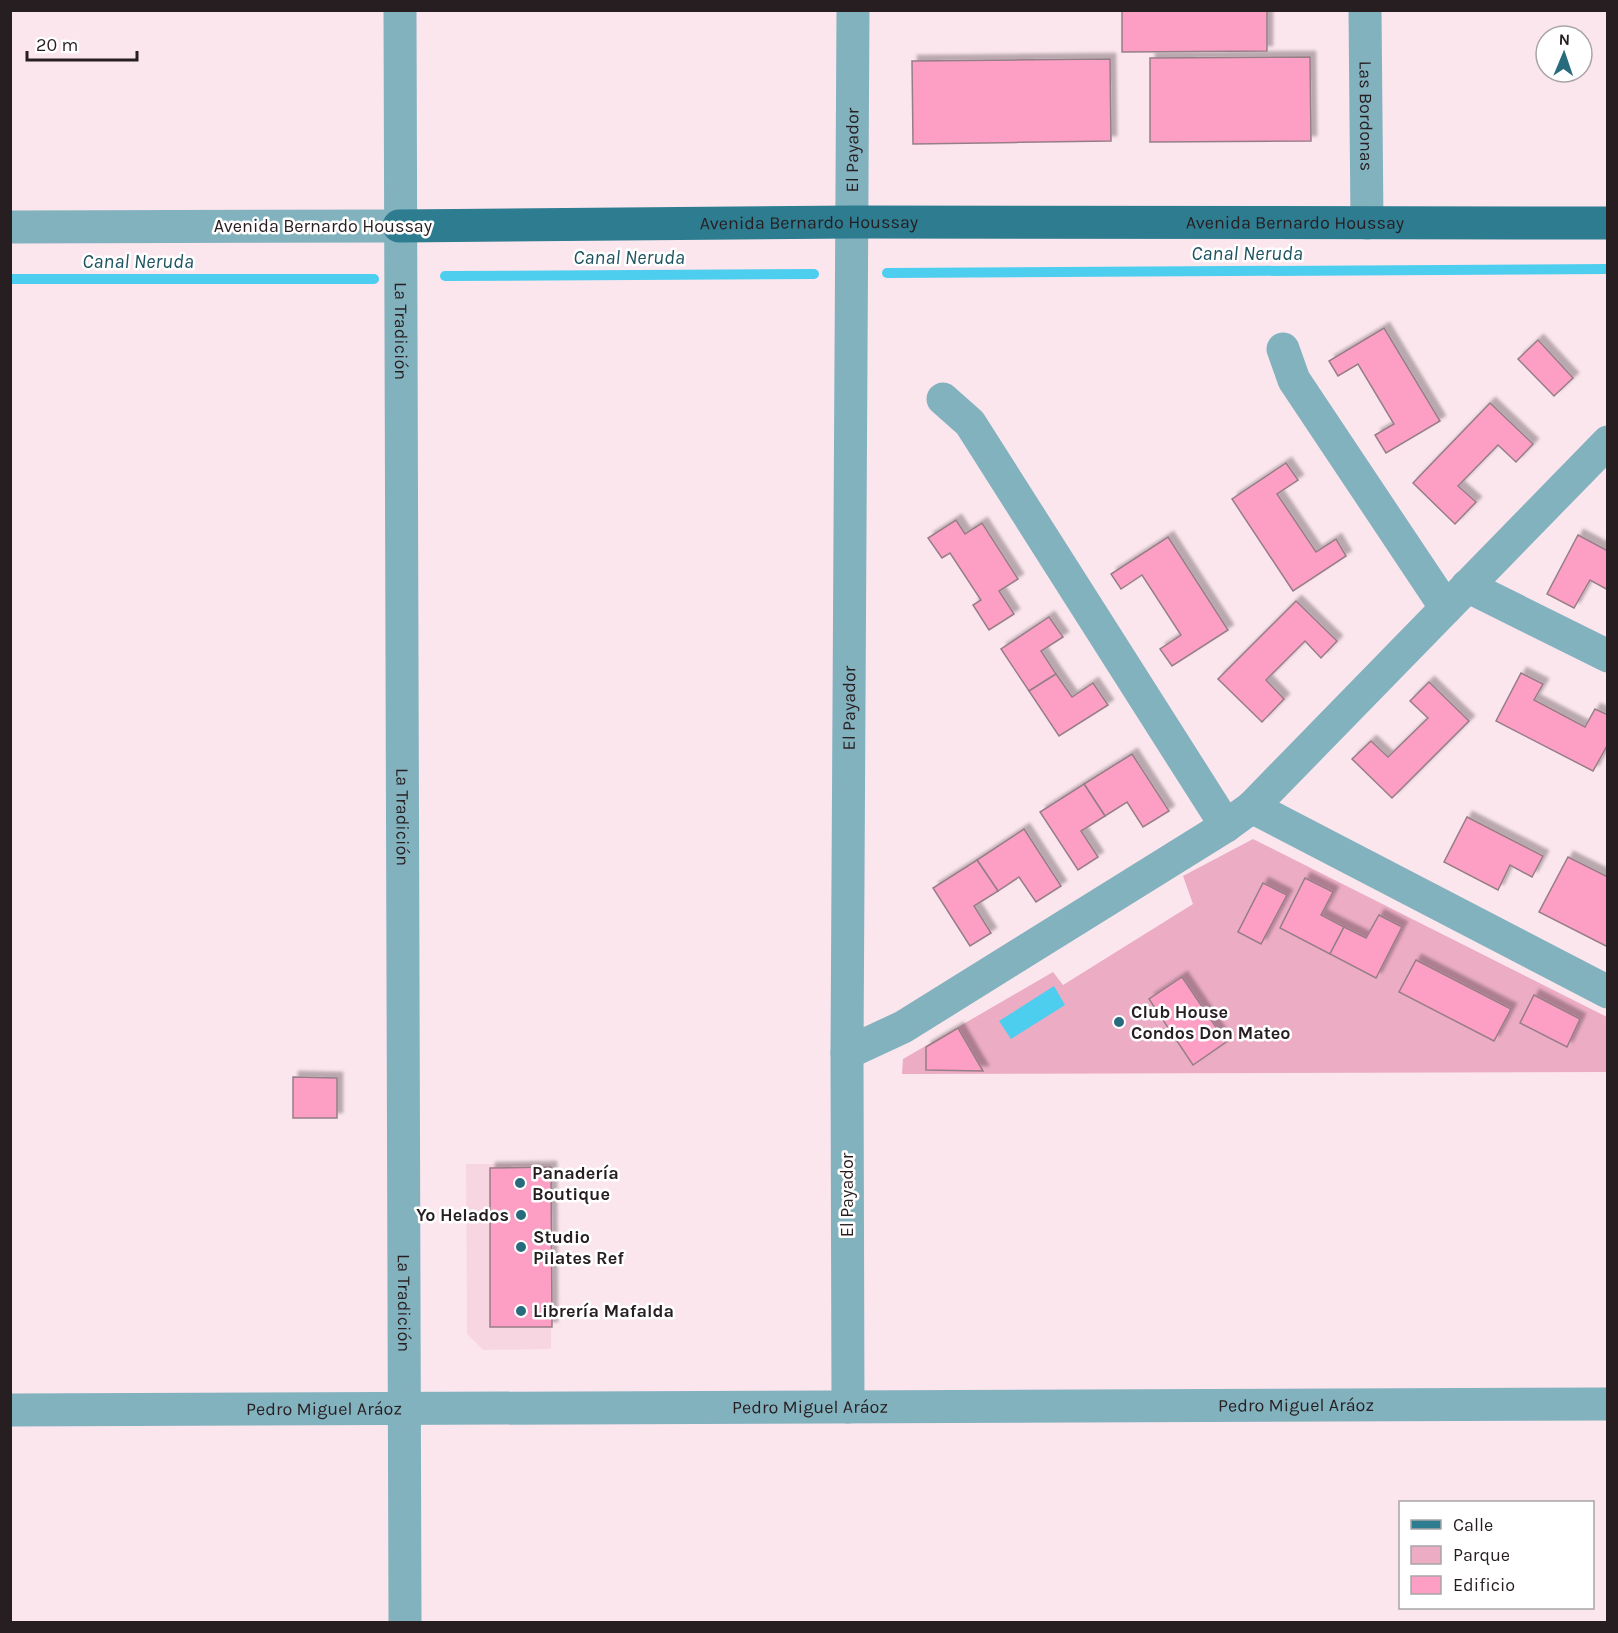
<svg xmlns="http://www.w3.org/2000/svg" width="1618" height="1633" viewBox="0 0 1618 1633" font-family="Karla,sans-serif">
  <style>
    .built { fill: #f8d6e1 }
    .green { fill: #ebacc4 }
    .water { fill: #4eceee }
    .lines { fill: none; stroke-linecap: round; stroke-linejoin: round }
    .stream { stroke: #4eceee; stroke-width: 10 }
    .building { fill: #fd9fc4; stroke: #967e86; stroke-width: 1.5; filter: url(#shadow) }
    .minor { stroke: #83b2bf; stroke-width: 33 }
    .major { stroke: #2d7c90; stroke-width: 33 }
    .poi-dot { fill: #286b7d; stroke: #fff; stroke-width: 2 }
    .labels { text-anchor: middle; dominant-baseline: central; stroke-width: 5; stroke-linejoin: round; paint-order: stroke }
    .street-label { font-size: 18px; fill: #271e21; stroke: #fff }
    .poi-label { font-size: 18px; font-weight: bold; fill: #271e21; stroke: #fff; text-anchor: start }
    .water-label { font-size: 20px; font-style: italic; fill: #1e5360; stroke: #fff }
  </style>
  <defs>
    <filter id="shadow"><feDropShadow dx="5.5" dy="-5.5" stdDeviation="1.5" flood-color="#0004"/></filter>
  </defs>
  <rect width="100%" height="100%" fill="#fce6ee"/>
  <!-- built -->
  <path class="built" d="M 466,1164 L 551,1164 L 551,1349 L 483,1350 L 467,1334 Z"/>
  <!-- green -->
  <path class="green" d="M 1253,839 L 1607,1017 L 1607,1072 L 902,1074 L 903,1059 L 1053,972 L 1063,985 L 1193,904 L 1183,876 Z"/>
  <!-- water -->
  <path class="water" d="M 1054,986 L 1065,1005 L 1011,1039 L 999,1021 Z"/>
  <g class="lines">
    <!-- stream -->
    <g class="stream">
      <path d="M 887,273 L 1608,269"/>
      <path d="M 445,276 L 814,274"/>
      <path d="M 10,279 L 374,279"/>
    </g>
  </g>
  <!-- building -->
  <g class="building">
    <path d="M 1122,10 L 1267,10 L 1267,51 L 1122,52 Z"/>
    <path d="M 1310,57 L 1311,141 L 1150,142 L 1150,58 Z"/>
    <path d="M 1110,59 L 1111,141 L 913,144 L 912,61 Z"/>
    <path d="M 1384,328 L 1440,421 L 1386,453 L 1375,435 L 1394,424 L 1358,364 L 1338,376 L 1329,361 Z"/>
    <path d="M 1538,340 L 1573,378 L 1554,396 L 1518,359 Z"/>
    <path d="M 1490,403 L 1533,444 L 1516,462 L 1498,445 L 1458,486 L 1476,502 L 1455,524 L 1413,483 Z"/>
    <path d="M 1286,463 L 1298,480 L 1277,494 L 1316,552 L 1336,539 L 1346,556 L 1293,591 L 1232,499 Z"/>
    <path d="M 956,520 L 965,534 L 982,523 L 1018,579 L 999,591 L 1014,614 L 989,630 L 973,605 L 981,600 L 950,553 L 942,558 L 928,538 Z"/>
    <path d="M 1578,535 L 1608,551 L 1608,590 L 1590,580 L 1574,608 L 1547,594 Z"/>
    <path d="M 1168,537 L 1228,630 L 1172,666 L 1160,649 L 1181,635 L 1142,575 L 1121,589 L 1111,574 Z"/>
    <path d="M 1296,601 L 1337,641 L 1321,658 L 1305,641 L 1266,680 L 1284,699 L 1262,722 L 1218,679 Z"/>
    <path d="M 1049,617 L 1063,637 L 1041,651 L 1056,674 L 1029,691 L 1001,649 Z"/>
    <path d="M 1521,673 L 1543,684 L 1534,700 L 1585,727 L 1595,709 L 1608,715 L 1608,744 L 1593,771 L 1496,721 Z"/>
    <path d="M 1056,674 L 1072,697 L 1093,683 L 1108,705 L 1059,736 L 1029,691 Z"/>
    <path d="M 1429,682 L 1469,721 L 1392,798 L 1352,759 L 1371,741 L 1388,757 L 1428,718 L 1410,701 Z"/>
    <path d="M 1132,754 L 1169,811 L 1143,827 L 1127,802 L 1105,816 L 1084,784 Z"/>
    <path d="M 1084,784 L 1105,816 L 1081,831 L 1098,857 L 1078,870 L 1040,812 Z"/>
    <path d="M 1467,817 L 1543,856 L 1532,877 L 1510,865 L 1498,890 L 1444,862 Z"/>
    <path d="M 1024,829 L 1061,886 L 1036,902 L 1019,877 L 998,891 L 977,860 Z"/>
    <path d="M 1568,857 L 1608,877 L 1608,947 L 1539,912 Z"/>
    <path d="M 977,860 L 998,891 L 974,906 L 991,933 L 970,946 L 933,888 Z"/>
    <path d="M 1305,878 L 1333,892 L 1321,915 L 1344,927 L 1330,954 L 1280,928 Z"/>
    <path d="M 1263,883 L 1287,895 L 1261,944 L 1238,932 Z"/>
    <path d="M 1379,915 L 1402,927 L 1376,978 L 1330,954 L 1344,927 L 1366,938 Z"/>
    <path d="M 1416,960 L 1511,1009 L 1494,1041 L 1399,992 Z"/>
    <path d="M 1182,977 L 1226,1042 L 1193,1065 L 1149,999 Z"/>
    <path d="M 1534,995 L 1580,1019 L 1567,1047 L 1520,1023 Z"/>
    <path d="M 958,1028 L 983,1071 L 926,1070 L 926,1047 Z"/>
    <path d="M 293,1077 L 337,1078 L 337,1118 L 293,1118 Z"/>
    <path d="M 551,1167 L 552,1327 L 490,1327 L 490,1168 Z"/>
  </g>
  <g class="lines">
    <!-- minor -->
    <g class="minor">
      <path id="s1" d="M 400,10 L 405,1622"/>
      <path id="s2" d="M 1365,10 L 1367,223"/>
      <path d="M 10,227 L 399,226"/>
      <path d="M 1283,349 L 1294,380 L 1446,608"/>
      <path d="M 943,399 L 970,423 L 1226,826"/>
      <path d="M 1467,586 L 1608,656"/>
      <path d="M 1252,807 L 1608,992"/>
      <path d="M 847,1053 L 903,1027 L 1226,826 L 1252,807 L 1608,442"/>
      <path id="s3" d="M 848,1407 L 847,1053 L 853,10"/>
      <path id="s4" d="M 10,1410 L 1608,1404"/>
    </g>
    <!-- major -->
    <path class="major" id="s5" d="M 399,226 L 852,222 L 1608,223"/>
  </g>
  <!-- markers -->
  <g class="poi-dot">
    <circle cx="1119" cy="1022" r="6"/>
    <circle cx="520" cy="1183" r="6"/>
    <circle cx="521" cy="1215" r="6"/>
    <circle cx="521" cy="1247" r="6"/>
    <circle cx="521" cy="1311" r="6"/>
  </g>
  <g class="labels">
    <!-- street labels -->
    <g class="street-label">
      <text stroke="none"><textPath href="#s2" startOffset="106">Las Bordonas</textPath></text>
      <text stroke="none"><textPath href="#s3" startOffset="1257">El Payador</textPath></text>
      <text stroke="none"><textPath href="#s5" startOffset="410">Avenida Bernardo Houssay</textPath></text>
      <text stroke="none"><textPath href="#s5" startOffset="896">Avenida Bernardo Houssay</textPath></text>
      <text x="323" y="226">Avenida Bernardo Houssay</text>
      <text stroke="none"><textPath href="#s1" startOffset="321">La Tradición</textPath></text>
      <text stroke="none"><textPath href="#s3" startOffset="699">El Payador</textPath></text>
      <text stroke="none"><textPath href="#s1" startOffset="807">La Tradición</textPath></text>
      <text transform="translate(847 1195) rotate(-90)">El Payador</text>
      <text stroke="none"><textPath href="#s1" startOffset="1293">La Tradición</textPath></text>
      <text stroke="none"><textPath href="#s4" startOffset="1286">Pedro Miguel Aráoz</textPath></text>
      <text stroke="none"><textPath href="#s4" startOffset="800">Pedro Miguel Aráoz</textPath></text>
      <text stroke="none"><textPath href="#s4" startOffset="314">Pedro Miguel Aráoz</textPath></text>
    </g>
    <!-- poi labels -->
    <g class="poi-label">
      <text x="1131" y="1012">Club House<tspan x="1131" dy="21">Condos Don Mateo</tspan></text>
      <text x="532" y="1173">Panadería<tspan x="532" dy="21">Boutique</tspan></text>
      <text x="509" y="1215" text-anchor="end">Yo Helados</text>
      <text x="533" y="1237">Studio<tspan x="533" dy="21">Pilates Ref</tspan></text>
      <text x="533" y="1311">Librería Mafalda</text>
    </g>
    <!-- water labels -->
    <g class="water-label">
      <text x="1247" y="253">Canal Neruda</text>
      <text x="629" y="257">Canal Neruda</text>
      <text x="138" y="261">Canal Neruda</text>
    </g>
  </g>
  <!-- border -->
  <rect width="1618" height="1633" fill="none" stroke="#271e21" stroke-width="24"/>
  <!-- legend -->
  <rect x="1399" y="1501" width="195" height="108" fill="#ffffff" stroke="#a9a5a6" stroke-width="1.5"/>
  <rect x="1411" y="1520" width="30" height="9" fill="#2d7c90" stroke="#a9a5a6" stroke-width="1.5"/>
  <text x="1453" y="1531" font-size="18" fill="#271e21">Calle</text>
  <rect x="1411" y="1546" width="30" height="18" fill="#ebacc4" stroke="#a9a5a6" stroke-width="1.5"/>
  <text x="1453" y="1561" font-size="18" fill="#271e21">Parque</text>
  <rect x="1411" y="1576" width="30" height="18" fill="#fd9fc4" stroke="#a9a5a6" stroke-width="1.5"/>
  <text x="1453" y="1591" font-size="18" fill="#271e21">Edificio</text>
  <!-- north arrow -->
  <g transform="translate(1564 54) rotate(2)"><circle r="28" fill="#ffffff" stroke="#a9a5a6" stroke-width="1.5"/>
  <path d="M0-4.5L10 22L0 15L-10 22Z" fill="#286b7d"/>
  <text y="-9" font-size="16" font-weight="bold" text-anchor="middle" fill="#271e21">N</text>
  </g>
  <!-- scale -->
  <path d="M27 51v9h110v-9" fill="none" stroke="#271e21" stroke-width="3"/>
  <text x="36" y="51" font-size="18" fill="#271e21" stroke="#ffffff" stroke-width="4.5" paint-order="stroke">20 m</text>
</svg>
